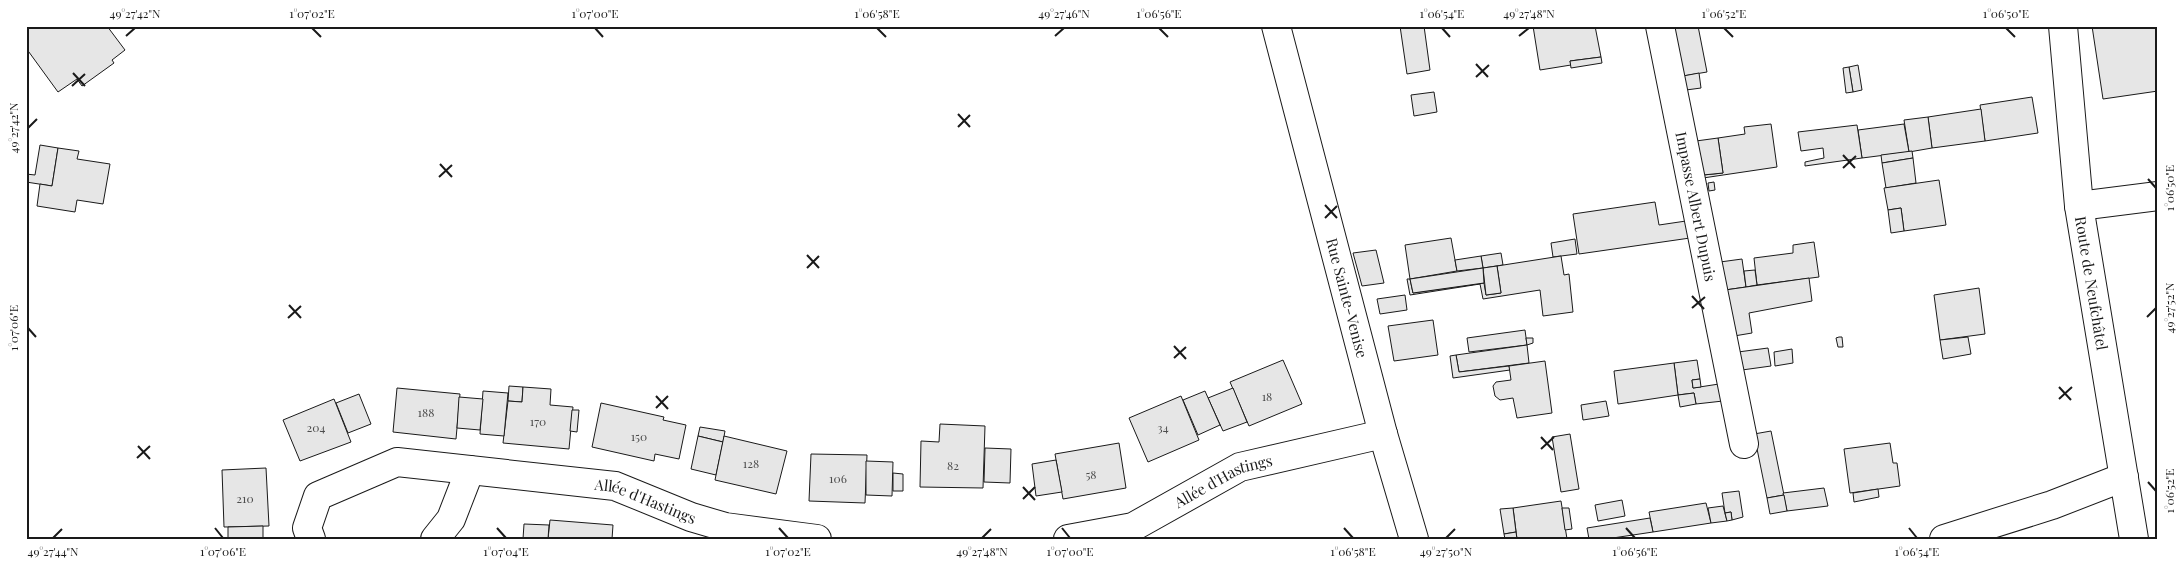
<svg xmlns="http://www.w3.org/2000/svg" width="2184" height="565" viewBox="0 0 2184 565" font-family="'Playfair Display',serif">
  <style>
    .building { fill: #e6e6e6; stroke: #1a1a1a }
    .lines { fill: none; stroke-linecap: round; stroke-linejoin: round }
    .minor-casing { stroke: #1a1a1a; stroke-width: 30 }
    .tertiary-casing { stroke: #1a1a1a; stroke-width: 30 }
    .secondary-casing { stroke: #1a1a1a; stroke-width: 30 }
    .minor { stroke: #fff; stroke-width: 28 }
    .tertiary { stroke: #fff; stroke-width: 28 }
    .secondary { stroke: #fff; stroke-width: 28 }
    .ticks { fill: none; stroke: #1a1a1a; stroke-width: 2 }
    .labels { text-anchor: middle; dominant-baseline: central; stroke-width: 4; stroke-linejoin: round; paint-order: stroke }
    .number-label { font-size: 12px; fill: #4d4d4d }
    .street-label { font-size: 15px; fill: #1a1a1a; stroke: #fff }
    .neatline { fill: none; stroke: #1a1a1a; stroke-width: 2 }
    .ticks-label { font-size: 12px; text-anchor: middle; fill: #1a1a1a }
  </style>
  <rect width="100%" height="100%" fill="#fff"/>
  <!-- building -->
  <g class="building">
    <path d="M 32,26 L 107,26 L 125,50 L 112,60 L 114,63 L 82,86 L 77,79 L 58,92 L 26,48 L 26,31 Z"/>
    <path d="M 1400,26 L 1424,26 L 1430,70 L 1407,74 Z"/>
    <path d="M 1533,26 L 1595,26 L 1601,57 L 1570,61 L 1571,65 L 1540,70 Z"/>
    <path d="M 1673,26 L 1698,26 L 1707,72 L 1683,76 Z"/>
    <path d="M 2092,26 L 2158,26 L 2158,91 L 2103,99 Z"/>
    <path d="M 1601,57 L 1602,63 L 1571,68 L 1570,61 Z"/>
    <path d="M 1858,65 L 1862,90 L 1853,92 L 1849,67 Z"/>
    <path d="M 1849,67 L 1853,92 L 1846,93 L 1843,68 Z"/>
    <path d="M 1699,73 L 1701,88 L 1686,90 L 1683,76 Z"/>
    <path d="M 1434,92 L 1437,112 L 1414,116 L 1411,95 Z"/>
    <path d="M 2032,97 L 2038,133 L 1985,141 L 1980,105 Z"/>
    <path d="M 1981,109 L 1985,141 L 1932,148 L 1928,117 Z"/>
    <path d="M 1928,117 L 1932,148 L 1909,152 L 1904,120 Z"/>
    <path d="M 1771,124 L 1777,167 L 1703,178 L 1703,175 L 1723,173 L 1718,138 L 1745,134 L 1744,127 Z"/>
    <path d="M 1904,124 L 1909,152 L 1862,158 L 1858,130 Z"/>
    <path d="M 1857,125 L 1862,158 L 1805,166 L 1805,162 L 1824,158 L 1823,148 L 1801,151 L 1798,132 Z"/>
    <path d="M 1718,138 L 1723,173 L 1703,175 L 1696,141 Z"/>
    <path d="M 40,145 L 58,148 L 52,186 L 26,182 L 26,174 L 35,175 Z"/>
    <path d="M 58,148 L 79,151 L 77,159 L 110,164 L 103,204 L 77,200 L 75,212 L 37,206 L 40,184 L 52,186 Z"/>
    <path d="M 1912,151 L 1913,158 L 1882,163 L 1881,155 Z"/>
    <path d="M 1913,158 L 1916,183 L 1886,188 L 1882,163 Z"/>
    <path d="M 1939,180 L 1946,225 L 1904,231 L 1901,208 L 1888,210 L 1884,188 Z"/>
    <path d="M 1714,182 L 1715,190 L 1709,191 L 1708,183 Z"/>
    <path d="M 1655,202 L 1659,225 L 1686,221 L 1690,238 L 1579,254 L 1573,214 Z"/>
    <path d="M 1901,208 L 1904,231 L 1891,233 L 1888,210 Z"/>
    <path d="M 1451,238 L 1457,271 L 1410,279 L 1405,245 Z"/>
    <path d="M 1575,239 L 1577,254 L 1553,257 L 1551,243 Z"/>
    <path d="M 1814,242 L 1819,277 L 1757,285 L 1754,258 L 1793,253 L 1793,245 Z"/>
    <path d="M 1376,250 L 1384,283 L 1362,286 L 1353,253 Z"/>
    <path d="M 1501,253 L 1503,265 L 1483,268 L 1481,256 Z"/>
    <path d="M 1481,256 L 1483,268 L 1457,271 L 1455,260 Z"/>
    <path d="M 1561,256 L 1564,275 L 1569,274 L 1573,312 L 1543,316 L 1540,290 L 1483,299 L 1480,284 L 1410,295 L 1407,279 L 1410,279 L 1413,293 L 1484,283 L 1486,295 L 1501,293 L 1497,266 Z"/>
    <path d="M 1742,259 L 1746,287 L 1725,290 L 1720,262 Z"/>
    <path d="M 1497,266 L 1501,293 L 1486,295 L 1483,268 Z"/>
    <path d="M 1483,268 L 1484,283 L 1413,293 L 1410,279 Z"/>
    <path d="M 1755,270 L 1757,285 L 1746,287 L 1744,271 Z"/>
    <path d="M 1809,278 L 1812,301 L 1749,313 L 1752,333 L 1734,336 L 1725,290 Z"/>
    <path d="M 1979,288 L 1985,334 L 1940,340 L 1934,295 Z"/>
    <path d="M 1405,295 L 1407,310 L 1380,314 L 1377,299 Z"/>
    <path d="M 1433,320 L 1438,355 L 1394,361 L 1388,326 Z"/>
    <path d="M 1525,330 L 1527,345 L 1469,352 L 1467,338 Z"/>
    <path d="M 1839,337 L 1842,337 L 1843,347 L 1838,347 L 1836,338 Z"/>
    <path d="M 1968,337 L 1971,354 L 1943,359 L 1940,340 Z"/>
    <path d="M 1526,338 L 1533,338 L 1533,343 L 1527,345 Z"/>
    <path d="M 1527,345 L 1529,363 L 1459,372 L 1456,355 Z"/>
    <path d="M 1768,348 L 1771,366 L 1742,370 L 1738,352 Z"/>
    <path d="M 1792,349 L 1793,363 L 1775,366 L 1774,352 Z"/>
    <path d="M 1456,355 L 1459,372 L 1509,366 L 1510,370 L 1453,378 L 1450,356 Z"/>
    <path d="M 1283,360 L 1302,404 L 1249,426 L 1230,382 Z"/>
    <path d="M 1697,360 L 1700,379 L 1692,380 L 1693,388 L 1719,384 L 1723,401 L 1696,404 L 1694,393 L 1678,395 L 1674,363 Z"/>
    <path d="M 1545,361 L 1552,413 L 1517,418 L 1513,398 L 1500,400 L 1495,396 L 1493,386 L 1496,382 L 1511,380 L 1509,366 Z"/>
    <path d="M 1674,363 L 1678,395 L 1618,404 L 1614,371 Z"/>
    <path d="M 1700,379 L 1701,387 L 1693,388 L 1692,380 Z"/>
    <path d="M 509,386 L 523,387 L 522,402 L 508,401 Z"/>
    <path d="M 523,387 L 551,389 L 550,405 L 573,407 L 569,449 L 503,443 L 508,401 L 522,402 Z"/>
    <path d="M 397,388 L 460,394 L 456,439 L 393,432 Z"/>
    <path d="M 1233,388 L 1247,422 L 1223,431 L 1208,398 Z"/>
    <path d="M 483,391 L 508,393 L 504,436 L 480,434 Z"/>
    <path d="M 1205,391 L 1220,425 L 1198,435 L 1183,400 Z"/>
    <path d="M 1694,393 L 1696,404 L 1680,407 L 1678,395 Z"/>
    <path d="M 359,394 L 371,424 L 348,433 L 336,403 Z"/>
    <path d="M 1181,396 L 1199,440 L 1148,462 L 1129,418 Z"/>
    <path d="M 459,397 L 483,399 L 480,430 L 457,428 Z"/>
    <path d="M 334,399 L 351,442 L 300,461 L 283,420 Z"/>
    <path d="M 1606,401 L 1609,416 L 1583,420 L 1581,405 Z"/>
    <path d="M 601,403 L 664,417 L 663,420 L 686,425 L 679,459 L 655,454 L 654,461 L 592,447 Z"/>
    <path d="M 572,410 L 579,410 L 577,432 L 570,431 Z"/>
    <path d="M 940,424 L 985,426 L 983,488 L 920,487 L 921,441 L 939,442 Z"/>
    <path d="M 700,427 L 725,431 L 723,442 L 698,436 Z"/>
    <path d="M 1771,431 L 1784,495 L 1767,498 L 1754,434 Z"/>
    <path d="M 1570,434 L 1579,489 L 1561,492 L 1552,437 Z"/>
    <path d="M 698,436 L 723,442 L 716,475 L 691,469 Z"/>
    <path d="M 724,436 L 787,451 L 776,494 L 715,480 Z"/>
    <path d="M 1119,443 L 1126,488 L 1063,499 L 1055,454 Z"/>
    <path d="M 1890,443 L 1893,463 L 1897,463 L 1900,486 L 1850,493 L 1844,449 Z"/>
    <path d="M 985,448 L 1011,449 L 1010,483 L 984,482 Z"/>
    <path d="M 811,454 L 867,455 L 865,503 L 809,501 Z"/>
    <path d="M 1056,460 L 1062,492 L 1036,496 L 1032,464 Z"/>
    <path d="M 866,461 L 893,462 L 892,496 L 866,495 Z"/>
    <path d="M 266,468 L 269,526 L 224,527 L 222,470 Z"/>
    <path d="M 893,473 L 903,474 L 903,491 L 893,491 Z"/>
    <path d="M 1824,488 L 1828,506 L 1787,511 L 1783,493 Z"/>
    <path d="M 1878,489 L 1879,497 L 1854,502 L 1853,493 Z"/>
    <path d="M 1739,491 L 1743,517 L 1732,520 L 1731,512 L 1725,513 L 1722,493 Z"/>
    <path d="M 1784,495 L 1787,511 L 1770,514 L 1767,498 Z"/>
    <path d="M 1622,500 L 1625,516 L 1598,521 L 1595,505 Z"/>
    <path d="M 1561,501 L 1567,539 L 1517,539 L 1513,508 Z"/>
    <path d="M 1706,503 L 1711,523 L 1653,532 L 1649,512 Z"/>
    <path d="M 1723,506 L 1727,521 L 1711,523 L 1708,508 Z"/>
    <path d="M 1513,508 L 1516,532 L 1504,534 L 1500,509 Z"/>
    <path d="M 1562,508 L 1569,508 L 1572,529 L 1565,530 Z"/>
    <path d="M 1731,512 L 1732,520 L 1727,521 L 1725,513 Z"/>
    <path d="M 1650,518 L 1653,532 L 1606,539 L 1589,539 L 1587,528 Z"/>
    <path d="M 550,520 L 613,525 L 612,539 L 548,539 Z"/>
    <path d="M 524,524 L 549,525 L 548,539 L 523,539 Z"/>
    <path d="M 263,526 L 263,539 L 228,539 L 228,527 Z"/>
    <path d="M 1516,532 L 1517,539 L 1505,539 L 1504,534 Z"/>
  </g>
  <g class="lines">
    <defs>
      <g id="minor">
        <path id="s1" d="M 1276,26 L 1383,434 L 1414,539"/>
        <path id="s2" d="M 1660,26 L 1744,444"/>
        <path d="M 2079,206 L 2158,196"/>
        <path id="s3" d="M 311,539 L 307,528 L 318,496 L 397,462 L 615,486 L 691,517 L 725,527 L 817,539"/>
        <path d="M 435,539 L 451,519 L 470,470"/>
        <path id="s4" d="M 1068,539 L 1133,527 L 1240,467 L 1383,434"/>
      </g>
      <path id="tertiary" d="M 1944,539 L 2052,505 L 2124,477"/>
      <g id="secondary">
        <path id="s5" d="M 2063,26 L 2079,206 L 2134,539"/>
      </g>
    </defs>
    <!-- minor casing -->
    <use href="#minor" class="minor-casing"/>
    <!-- tertiary casing -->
    <use href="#tertiary" class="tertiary-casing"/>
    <!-- secondary casing -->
    <use href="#secondary" class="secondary-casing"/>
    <!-- minor -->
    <use href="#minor" class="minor"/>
    <!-- tertiary -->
    <use href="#tertiary" class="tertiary"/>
    <!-- secondary -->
    <use href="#secondary" class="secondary"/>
  </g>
  <!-- ticks -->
  <path class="ticks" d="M 312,28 L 321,37M 595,28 L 603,37M 877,28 L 886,37M 1159,28 L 1168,37M 1442,28 L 1450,37M 1724,28 L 1733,37M 2006,28 L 2015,37M 126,36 L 135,28M 1055,36 L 1064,28M 1519,36 L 1529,28M 1476,64 L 1488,77M 73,73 L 85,86M 1476,77 L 1489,65M 72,86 L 85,74M 958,114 L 970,127M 958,127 L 970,115M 28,128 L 37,119M 1843,155 L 1855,168M 440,164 L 452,177M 1843,168 L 1856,156M 439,177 L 452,165M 2148,179 L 2156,188M 1325,205 L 1337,218M 1325,218 L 1337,206M 807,255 L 819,268M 807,268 L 819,256M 1692,296 L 1704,309M 289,305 L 301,318M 1692,308 L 1705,297M 2147,317 L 2156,308M 288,318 L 301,306M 28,328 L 36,337M 1174,346 L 1186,359M 1174,358 L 1186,347M 2059,387 L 2071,400M 656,396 L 668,409M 2059,399 L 2072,387M 656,408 L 668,396M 1541,437 L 1553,450M 138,446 L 150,459M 1541,449 L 1554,437M 137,458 L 150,446M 2148,482 L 2156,491M 1023,487 L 1035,500M 1023,499 L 1035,487M 215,528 L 223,538M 497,528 L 506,538M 779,528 L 788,538M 1062,528 L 1070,538M 1344,528 L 1353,538M 1626,528 L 1635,538M 1909,528 L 1917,538M 53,538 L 62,529M 982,538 L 991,529M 1446,538 L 1455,529"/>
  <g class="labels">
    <!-- number labels -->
    <g class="number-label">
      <text x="1267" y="396">18</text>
      <text x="426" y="412">188</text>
      <text x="538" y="421">170</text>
      <text x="316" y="427">204</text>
      <text x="1163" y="427">34</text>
      <text x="639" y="436">150</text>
      <text x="751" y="463">128</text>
      <text x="953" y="465">82</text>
      <text x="1091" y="474">58</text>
      <text x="838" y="478">106</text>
      <text x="245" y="498">210</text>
    </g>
    <!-- street labels -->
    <g class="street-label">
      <text stroke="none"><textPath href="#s2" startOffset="184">Impasse Albert Dupuis</textPath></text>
      <text stroke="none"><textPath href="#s5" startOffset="259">Route de Neufchâtel</textPath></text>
      <text stroke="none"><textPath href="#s1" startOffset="281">Rue Sainte-Venise</textPath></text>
      <text stroke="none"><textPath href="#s4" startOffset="168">Allée d'Hastings</textPath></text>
      <text stroke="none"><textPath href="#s3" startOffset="384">Allée d'Hastings</textPath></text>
    </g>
  </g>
  <!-- border -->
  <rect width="2184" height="565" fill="none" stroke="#ffffff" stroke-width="55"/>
  <rect x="28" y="28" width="2128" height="510" class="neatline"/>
  <g class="ticks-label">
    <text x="135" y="18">49°27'42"N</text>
    <text x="312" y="18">1°07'02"E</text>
    <text x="595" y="18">1°07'00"E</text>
    <text x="877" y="18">1°06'58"E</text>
    <text x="1064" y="18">49°27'46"N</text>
    <text x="1159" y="18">1°06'56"E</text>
    <text x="1442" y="18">1°06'54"E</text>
    <text x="1529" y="18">49°27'48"N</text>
    <text x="1724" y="18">1°06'52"E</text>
    <text x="2006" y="18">1°06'50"E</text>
    <text transform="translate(14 128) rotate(-90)" y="4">49°27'42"N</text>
    <text transform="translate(2170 188) rotate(-90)" y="4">1°06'50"E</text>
    <text transform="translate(2170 308) rotate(-90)" y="4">49°27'52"N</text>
    <text transform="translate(14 328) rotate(-90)" y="4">1°07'06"E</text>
    <text transform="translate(2170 491) rotate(-90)" y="4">1°06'52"E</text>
    <text x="53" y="556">49°27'44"N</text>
    <text x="223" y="556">1°07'06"E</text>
    <text x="506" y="556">1°07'04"E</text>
    <text x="788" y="556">1°07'02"E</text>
    <text x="982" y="556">49°27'48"N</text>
    <text x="1070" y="556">1°07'00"E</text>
    <text x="1353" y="556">1°06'58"E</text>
    <text x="1446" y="556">49°27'50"N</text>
    <text x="1635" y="556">1°06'56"E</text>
    <text x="1917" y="556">1°06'54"E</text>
  </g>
</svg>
